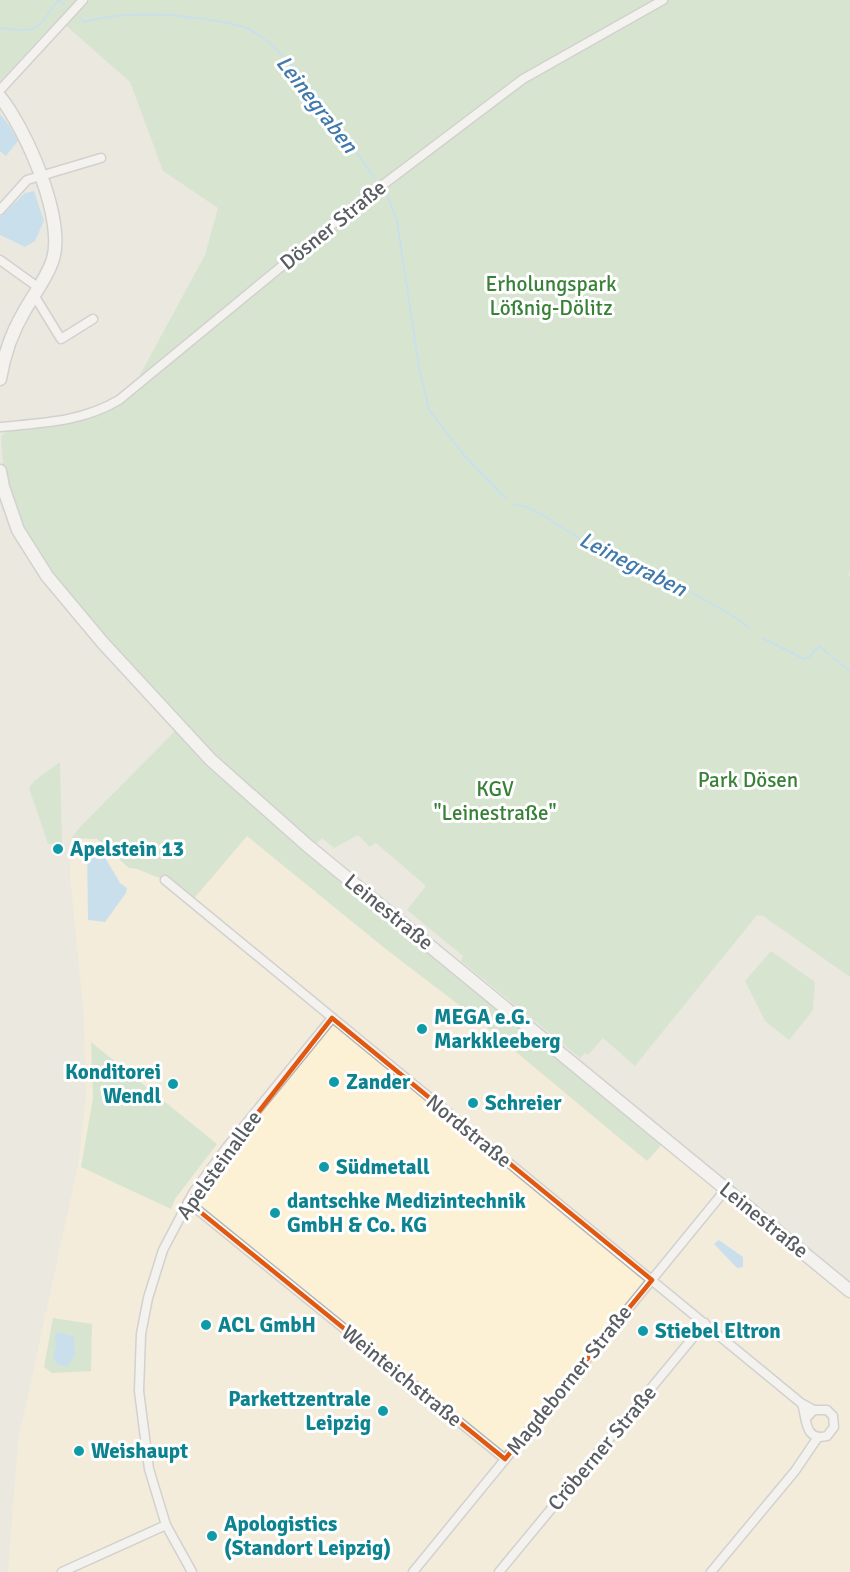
<svg xmlns="http://www.w3.org/2000/svg" width="850" height="1572" viewBox="0 0 850 1572" font-family="Signika,sans-serif">
  <style>
    .commercial { fill: #fcf1d5 }
    .green { fill: #bfe2bd }
    .water { fill: #a0d8fb }
    .lines { fill: none; stroke-linecap: round; stroke-linejoin: round }
    .stream { stroke: #a0d8fb; stroke-width: 2 }
    .minor-casing { stroke: #b3b6bb; stroke-width: 11 }
    .secondary-casing { stroke: #b2b6ba; stroke-width: 15 }
    .minor { stroke: #fff; stroke-width: 8 }
    .secondary { stroke: #fff; stroke-width: 12 }
    .marked { fill: none; stroke: #e15910; stroke-width: 4.5; stroke-linejoin: round }
    .culture-dot { fill: #0f9aa8; stroke: #fff; stroke-width: 2 }
    .labels { text-anchor: middle; dominant-baseline: central; stroke-width: 6; stroke-linejoin: round; paint-order: stroke }
    .street-label { font-size: 21px; fill: #595d61; stroke: #fff }
    .park-label { font-size: 21px; fill: #388137; stroke: #fff }
    .culture-label { font-size: 21px; font-weight: bold; fill: #0d838f; stroke: #fff; text-anchor: start }
    .water-label { font-size: 22px; font-style: italic; fill: #4079ab; stroke: #fff }
  </style>
  <rect width="100%" height="100%" fill="#ebe8e0"/>
  <!-- commercial -->
  <path class="commercial" d="M 247,836 L 387,950 L 467,1011 L 647,1160 L 666,1140 L 850,1291 L 850,1572 L 8,1572 L 18,1442 L 78,1165 L 86,1097 L 84,1017 L 70,876 L 71,838 L 97,839 L 129,868 L 137,868 L 155,877 Z"/>
  <!-- green -->
  <g class="green">
    <path d="M 0,0 L 850,0 L 850,571 L 848,575 L 850,576 L 850,977 L 763,916 L 757,915 L 635,1066 L 603,1038 L 588,1055 L 585,1053 L 580,1058 L 461,961 L 463,956 L 407,910 L 426,886 L 376,843 L 370,847 L 358,835 L 334,848 L 322,838 L 316,844 L 249,787 L 178,718 L 139,676 L 54,577 L 19,522 L 3,467 L 1,437 L 6,431 L 14,429 L 72,423 L 105,413 L 129,395 L 205,255 L 218,208 L 163,171 L 130,82 L 63,23 L 0,90 Z"/>
    <path d="M 179,727 L 210,760 L 666,1140 L 647,1161 L 467,1011 L 387,950 L 247,836 L 191,902 L 165,880 L 137,869 L 129,868 L 97,839 L 71,838 L 80,827 Z"/>
    <path d="M 60,762 L 62,844 L 48,844 L 29,788 L 34,781 Z"/>
    <path d="M 771,951 L 815,982 L 813,1010 L 789,1040 L 765,1021 L 745,981 Z"/>
    <path d="M 91,1042 L 217,1144 L 175,1199 L 171,1209 L 81,1167 L 93,1098 Z"/>
    <path d="M 53,1318 L 92,1324 L 91,1371 L 52,1373 L 44,1367 Z"/>
  </g>
  <!-- water -->
  <g class="water">
    <path d="M 0,114 L 9,125 L 18,141 L 6,156 L 0,151 Z"/>
    <path d="M 34,191 L 44,221 L 35,241 L 25,247 L 0,235 L 0,217 L 25,193 Z"/>
    <path d="M 87,845 L 100,849 L 120,883 L 127,888 L 126,893 L 105,922 L 88,920 Z"/>
    <path d="M 719,1240 L 743,1257 L 743,1267 L 737,1268 L 714,1244 Z"/>
    <path d="M 58,1332 L 74,1336 L 75,1355 L 67,1367 L 57,1364 L 53,1359 L 56,1345 L 54,1337 Z"/>
  </g>
  <g class="lines">
    <!-- stream -->
    <g class="stream">
      <path d="M 80,18 L 84,22 C 119,13 153,13 188,17 C 208,20 228,21 246,28 C 293,48 345,137 375,179"/>
      <path d="M 0,28 C 39,33 36,31 58,0 L 64,4"/>
      <path d="M 383,191 L 389,199 L 397,221 L 419,367 L 429,410 L 464,455 L 506,499"/>
      <path d="M 514,505 L 524,506 L 541,514 L 580,539 L 664,577 L 735,617 L 749,628"/>
      <path d="M 764,639 L 804,659 L 808,658 L 819,646 L 829,654"/>
      <path d="M 831,656 L 850,671"/>
    </g>
    <defs>
      <g id="minor">
        <path d="M 0,90 L 83,0"/>
        <path d="M 0,210 L 27,180 L 101,158"/>
        <path d="M 0,260 L 39,288"/>
        <path d="M 34,295 L 61,339 L 93,319"/>
        <path d="M 0,427 C 42,423 82,422 119,400 L 355,206 L 523,79 L 663,0"/>
        <path d="M 165,880 L 801,1403 L 814,1410"/>
        <path d="M 188,1202 L 505,1459"/>
        <path d="M 802,1404 C 807,1418 804,1442 827,1436 L 834,1427 L 833,1416 L 827,1410 L 814,1410 L 807,1417"/>
        <path d="M 62,1572 L 166,1525"/>
        <path d="M 192,1572 L 166,1525 L 149,1469 L 139,1391 L 141,1334 L 148,1298 L 163,1250 L 193,1193 L 227,1147 L 332,1018"/>
        <path d="M 413,1572 L 726,1189"/>
        <path d="M 499,1572 L 705,1323"/>
        <path d="M 711,1572 L 795,1471 L 818,1437"/>
      </g>
      <g id="secondary">
        <path d="M 0,97 C 26,129 67,222 52,262 C 46,279 34,294 25,310 C 13,330 4,355 0,379"/>
        <path d="M 0,471 L 3,487 L 18,530 L 47,576 L 103,643 L 211,760 L 308,846 L 850,1291"/>
      </g>
    </defs>
    <!-- minor casing -->
    <use href="#minor" class="minor-casing"/>
    <!-- secondary casing -->
    <use href="#secondary" class="secondary-casing"/>
    <!-- minor -->
    <use href="#minor" class="minor"/>
    <!-- secondary -->
    <use href="#secondary" class="secondary"/>
  </g>
  <!-- marked area -->
  <path d="M0 0H850V1572H0ZM 332,1018 L 652,1280 L 505,1459 L 188,1202 Z" fill="#ebe8e0" fill-opacity=".55" fill-rule="evenodd"/>
  <path class="marked" d="M 332,1018 L 652,1280 L 505,1459 L 188,1202 Z"/>
  <!-- markers -->
  <g class="culture-dot">
    <circle cx="58" cy="849" r="6"/>
    <circle cx="422" cy="1029" r="6"/>
    <circle cx="334" cy="1082" r="6"/>
    <circle cx="173" cy="1084" r="6"/>
    <circle cx="473" cy="1103" r="6"/>
    <circle cx="324" cy="1167" r="6"/>
    <circle cx="275" cy="1213" r="6"/>
    <circle cx="206" cy="1325" r="6"/>
    <circle cx="643" cy="1331" r="6"/>
    <circle cx="383" cy="1411" r="6"/>
    <circle cx="79" cy="1451" r="6"/>
    <circle cx="212" cy="1536" r="6"/>
  </g>
  <g class="labels">
    <!-- street labels -->
    <g class="street-label">
      <text transform="translate(333 225) rotate(-39)">Dösner Straße</text>
      <text transform="translate(389 912) rotate(39)">Leinestraße</text>
      <text transform="translate(469 1131) rotate(39)">Nordstraße</text>
      <text transform="translate(219 1165) rotate(-54)">Apelsteinallee</text>
      <text transform="translate(764 1220) rotate(39)">Leinestraße</text>
      <text transform="translate(402 1376) rotate(39)">Weinteichstraße</text>
      <text transform="translate(569 1380) rotate(-51)">Magdeborner Straße</text>
      <text transform="translate(602 1448) rotate(-50)">Cröberner Straße</text>
    </g>
    <!-- park labels -->
    <g class="park-label">
      <text x="551" y="284">Erholungspark<tspan x="551" dy="24">Lößnig-Dölitz</tspan></text>
      <text x="748" y="780">Park Dösen</text>
      <text x="495" y="789">KGV<tspan x="495" dy="24">"Leinestraße"</tspan></text>
    </g>
    <!-- culture labels -->
    <g class="culture-label">
      <text x="70" y="849">Apelstein 13</text>
      <text x="434" y="1017">MEGA e.G.<tspan x="434" dy="24">Markkleeberg</tspan></text>
      <text x="161" y="1072" text-anchor="end">Konditorei<tspan x="161" dy="24">Wendl</tspan></text>
      <text x="346" y="1082">Zander</text>
      <text x="485" y="1103">Schreier</text>
      <text x="336" y="1167">Südmetall</text>
      <text x="287" y="1201">dantschke Medizintechnik<tspan x="287" dy="24">GmbH &amp; Co. KG</tspan></text>
      <text x="218" y="1325">ACL GmbH</text>
      <text x="655" y="1331">Stiebel Eltron</text>
      <text x="371" y="1399" text-anchor="end">Parkettzentrale<tspan x="371" dy="24">Leipzig</tspan></text>
      <text x="91" y="1451">Weishaupt</text>
      <text x="224" y="1524">Apologistics<tspan x="224" dy="24">(Standort Leipzig)</tspan></text>
    </g>
    <!-- water labels -->
    <g class="water-label">
      <text transform="translate(317 104) rotate(52)">Leinegraben</text>
      <text transform="translate(633 564) rotate(27)">Leinegraben</text>
    </g>
  </g>
</svg>
